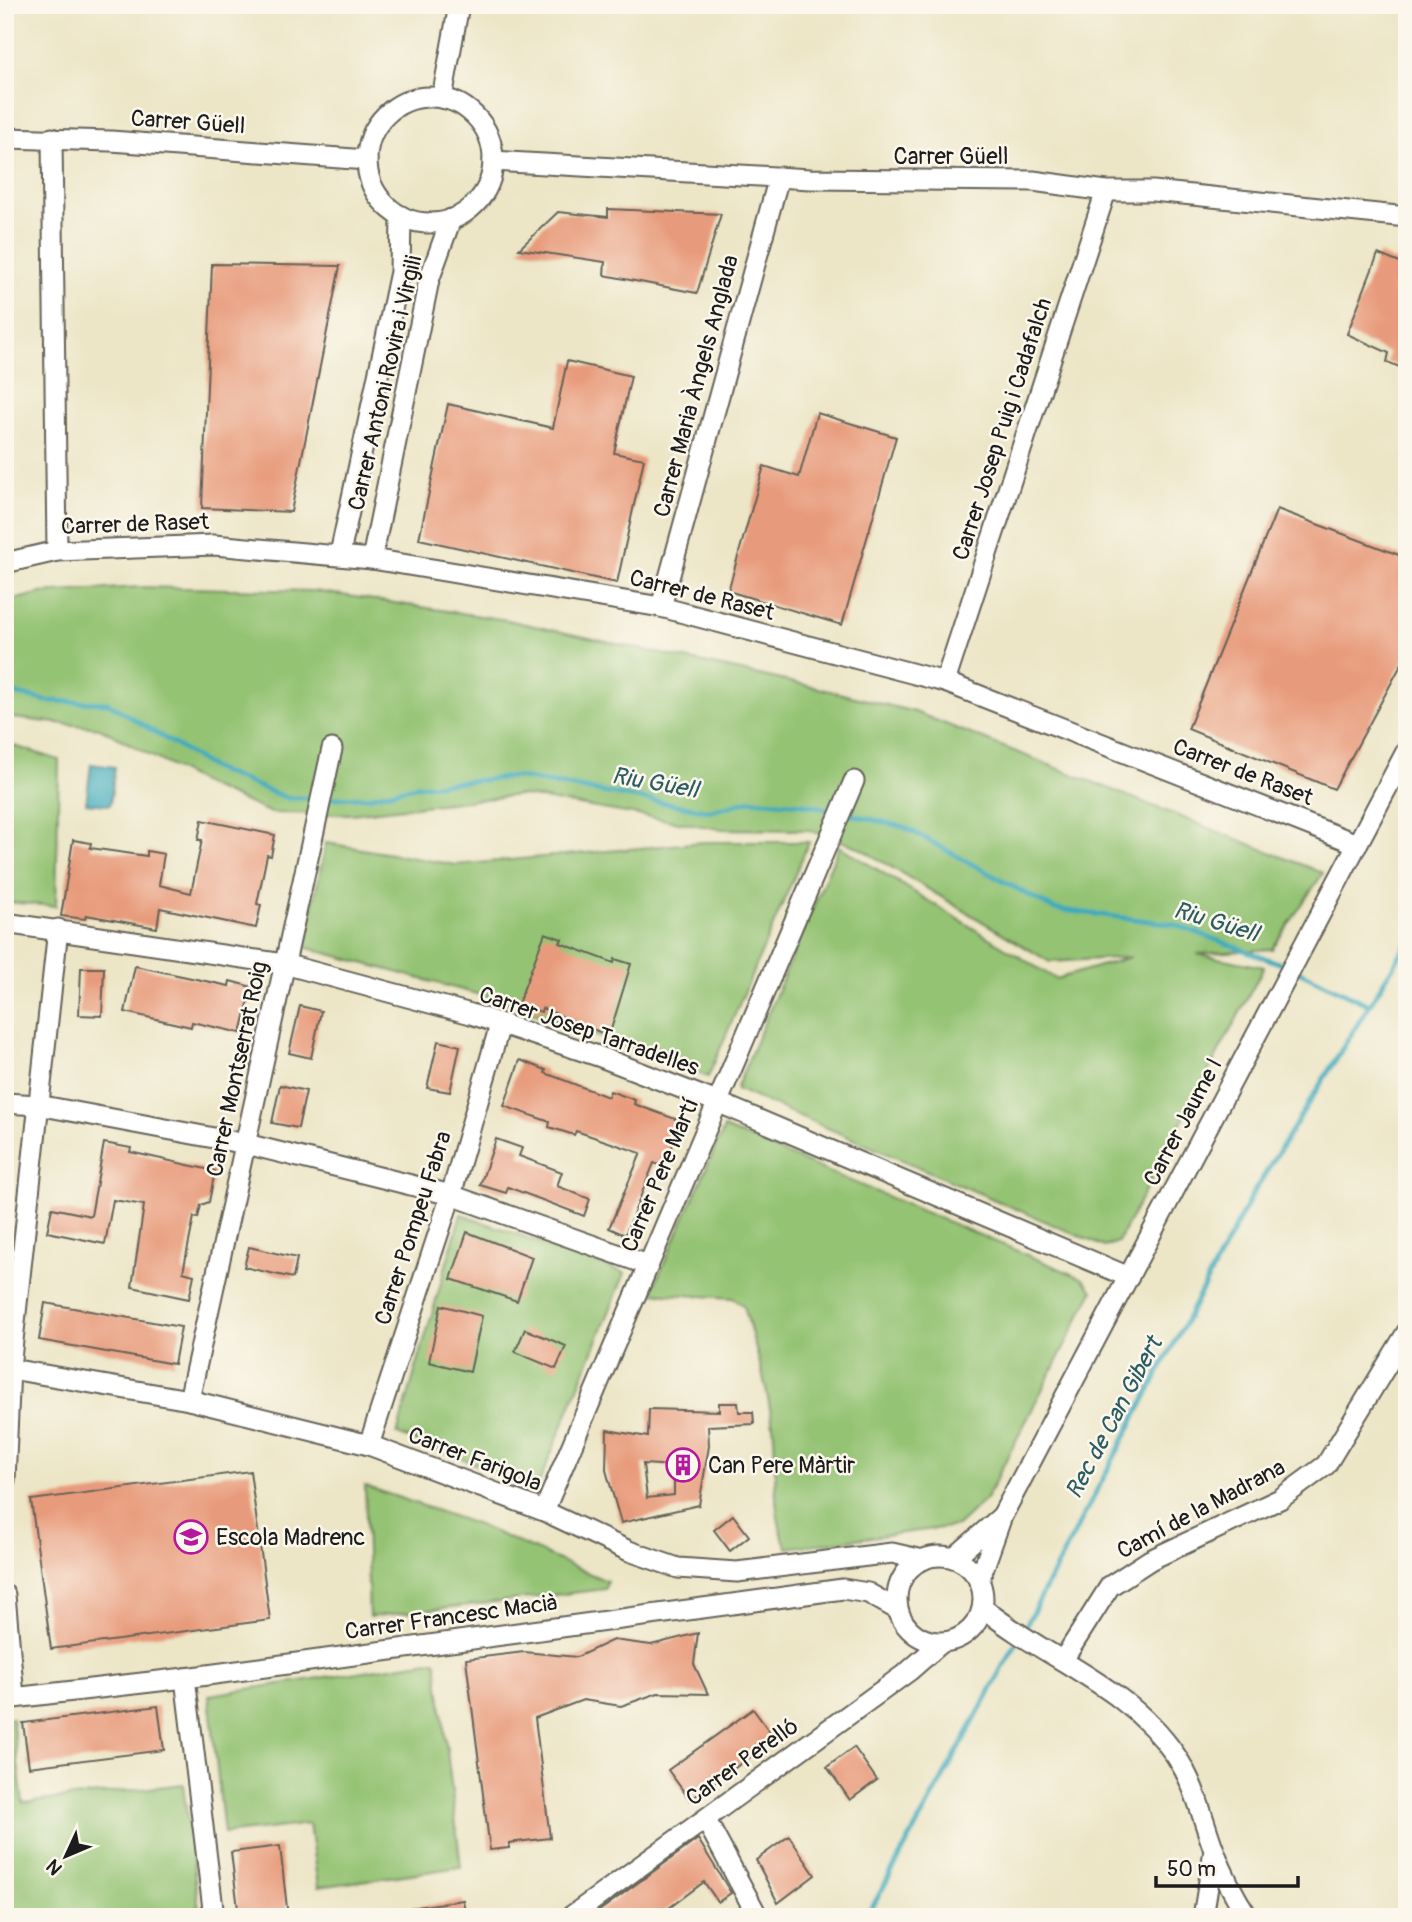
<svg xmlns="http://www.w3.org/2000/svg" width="1412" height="1922" viewBox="0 0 1412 1922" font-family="Pangolin,sans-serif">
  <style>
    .green { fill: #94c373; stroke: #587048; stroke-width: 2 }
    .water { fill: #3daabc; stroke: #2c636c; stroke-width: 2 }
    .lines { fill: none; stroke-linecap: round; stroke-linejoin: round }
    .stream { stroke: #3daabc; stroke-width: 5 }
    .building { fill: #e89b7c; fill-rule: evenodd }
    .street-casing { stroke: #656258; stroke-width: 23 }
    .street { stroke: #fff; stroke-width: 19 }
    .labels { text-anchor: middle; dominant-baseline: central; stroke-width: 5; stroke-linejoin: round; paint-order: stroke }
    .street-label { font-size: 23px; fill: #1c1c1c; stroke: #fbf7ec }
    .poi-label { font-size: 23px; fill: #1c1c1c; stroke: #fbf7ec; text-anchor: start }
    .water-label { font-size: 24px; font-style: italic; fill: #2b5c64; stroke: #fbf7ec }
  </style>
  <rect width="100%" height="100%" fill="#fbf7ec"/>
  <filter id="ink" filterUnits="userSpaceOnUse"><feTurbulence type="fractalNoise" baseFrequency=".0143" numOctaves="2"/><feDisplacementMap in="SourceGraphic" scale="14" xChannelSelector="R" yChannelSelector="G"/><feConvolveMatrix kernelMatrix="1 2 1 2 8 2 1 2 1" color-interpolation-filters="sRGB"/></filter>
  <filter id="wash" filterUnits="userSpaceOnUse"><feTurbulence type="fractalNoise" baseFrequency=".00686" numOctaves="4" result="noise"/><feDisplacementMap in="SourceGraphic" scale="28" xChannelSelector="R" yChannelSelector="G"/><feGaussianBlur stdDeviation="1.57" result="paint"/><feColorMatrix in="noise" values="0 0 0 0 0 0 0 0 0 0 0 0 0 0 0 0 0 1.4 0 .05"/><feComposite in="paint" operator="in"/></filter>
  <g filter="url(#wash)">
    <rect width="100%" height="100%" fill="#ece5c6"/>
    <!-- green -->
    <g class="green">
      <path d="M 140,587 L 315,591 L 507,620 L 818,688 L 915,712 L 1323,873 L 1272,949 L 1197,954 L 1264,967 L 1118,1242 L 1105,1247 L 736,1089 L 839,846 L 1056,979 L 1131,957 L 1050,962 L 856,846 L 808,830 L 720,829 L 520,795 L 351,814 L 271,813 L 206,785 L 100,728 L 5,717 L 5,602 L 41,593 Z"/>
      <path d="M 5,743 L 59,760 L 56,906 L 5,902 Z"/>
      <path d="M 704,842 L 809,842 L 708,1077 L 495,999 L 304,947 L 326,843 L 456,865 Z"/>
      <path d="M 724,1128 L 1082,1278 L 1093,1291 L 986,1499 L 957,1526 L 787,1548 C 770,1510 778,1467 773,1426 C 767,1386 755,1346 744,1306 L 733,1298 L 651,1293 Z"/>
      <path d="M 461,1214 L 625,1273 L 537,1488 L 397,1434 Z"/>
      <path d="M 365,1486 L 478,1525 L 607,1581 L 605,1589 L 369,1617 Z"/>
      <path d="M 436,1660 L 461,1867 L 318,1887 L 309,1824 L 224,1834 L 209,1695 Z"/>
      <path d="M 12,1718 L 23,1803 L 183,1784 L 200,1917 L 5,1917 L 5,1719 Z"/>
    </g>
    <!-- water -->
    <path class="water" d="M 91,764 L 115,767 L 110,805 L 86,803 Z"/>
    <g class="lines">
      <!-- stream -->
      <g class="stream">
        <path d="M 5,691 L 47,701 L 108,703 L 214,769 L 287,798 L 317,798"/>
        <path d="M 327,798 L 368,797 L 416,786 L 515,777 L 711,811 L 751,800 L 804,804 L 836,811"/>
        <path d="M 845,813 L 904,827 L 1054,909 L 1173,924 L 1287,966"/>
        <path d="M 1296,970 L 1369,1005"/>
        <path d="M 1023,1631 L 1252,1195 L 1407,944"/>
        <path d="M 867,1917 L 1018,1640"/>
      </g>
    </g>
    <g id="blocks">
      <!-- building -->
      <g class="building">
        <path d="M 608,209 L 721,214 L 697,293 L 604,275 L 605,262 L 519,249 L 558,212 L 608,217 Z"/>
        <path d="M 1378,254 L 1407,266 L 1407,370 L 1387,362 L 1389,353 L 1347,334 Z"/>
        <path d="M 212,264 L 340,266 L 291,512 L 202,508 Z"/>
        <path d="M 567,361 L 631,376 L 614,453 L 644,459 L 617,583 L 419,539 L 448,404 L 553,428 Z"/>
        <path d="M 817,413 L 896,437 L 842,625 L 728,591 L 764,466 L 799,477 Z"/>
        <path d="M 1277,509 L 1407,558 L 1407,654 L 1334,789 L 1188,729 Z"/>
        <path d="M 202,820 L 275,835 L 271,856 L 267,855 L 257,904 L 261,905 L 256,928 L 160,908 L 157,928 L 86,915 L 85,919 L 61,916 L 73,840 L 91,843 L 90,848 L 147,856 L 147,851 L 164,854 L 159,885 L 191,893 L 202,840 L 198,840 Z"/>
        <path d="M 545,933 L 562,939 L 560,943 L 614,963 L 615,959 L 631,964 L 609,1036 L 542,1008 L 541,1012 L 518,1004 Z"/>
        <path d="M 135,966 L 229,986 L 230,981 L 252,987 L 241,1033 L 192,1022 L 191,1027 L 125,1012 Z"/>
        <path d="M 81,968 L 104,968 L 102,1016 L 79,1015 Z"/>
        <path d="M 300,1006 L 321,1011 L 311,1058 L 289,1053 Z"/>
        <path d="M 438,1041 L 460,1046 L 450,1092 L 427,1088 Z"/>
        <path d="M 520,1060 L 546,1070 L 545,1073 L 608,1097 L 610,1091 L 635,1100 L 634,1104 L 681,1121 L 665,1167 L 654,1163 L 625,1235 L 609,1228 L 641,1153 L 576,1131 L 574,1135 L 549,1127 L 550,1122 L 504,1106 Z"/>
        <path d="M 280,1085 L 306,1091 L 298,1128 L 272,1123 Z"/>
        <path d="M 496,1139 L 522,1148 L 519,1156 L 562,1172 L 557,1186 L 590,1199 L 584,1216 L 508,1187 L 506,1193 L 480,1185 Z"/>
        <path d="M 104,1143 L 131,1148 L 130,1152 L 215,1171 L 209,1202 L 201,1205 L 198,1218 L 194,1217 L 183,1272 L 194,1275 L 189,1299 L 132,1287 L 144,1205 L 113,1200 L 105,1244 L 47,1232 L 52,1208 L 91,1216 Z"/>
        <path d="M 467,1232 L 532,1257 L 517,1301 L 451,1279 Z"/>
        <path d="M 249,1247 L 297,1258 L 293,1278 L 244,1267 Z"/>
        <path d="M 45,1303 L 181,1327 L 174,1364 L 39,1340 Z"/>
        <path d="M 441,1305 L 482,1316 L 470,1372 L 429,1362 Z"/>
        <path d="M 525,1329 L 566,1346 L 556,1369 L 515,1352 Z"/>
        <path d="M 719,1403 L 738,1403 L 739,1412 L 753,1412 L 754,1424 L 708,1426 L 709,1446 L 699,1505 L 621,1523 L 606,1470 L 607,1430 L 648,1437 L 649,1409 L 719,1411 ZM 643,1464 L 674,1466 L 674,1495 L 647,1498 Z"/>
        <path d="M 250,1471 L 270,1620 L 51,1649 L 31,1500 Z"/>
        <path d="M 733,1515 L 749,1536 L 730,1551 L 714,1530 Z"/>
        <path d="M 698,1633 L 694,1664 L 708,1694 L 658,1693 L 621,1706 L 583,1700 L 535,1718 L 550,1838 L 509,1843 L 509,1848 L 490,1850 L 466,1659 L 524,1652 L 577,1657 L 613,1640 L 651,1645 Z"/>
        <path d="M 158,1706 L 164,1750 L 29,1767 L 23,1723 Z"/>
        <path d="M 753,1709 L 775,1739 L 690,1800 L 668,1770 Z"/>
        <path d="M 854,1747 L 877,1780 L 850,1800 L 827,1767 Z"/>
        <path d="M 789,1836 L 815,1875 L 778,1903 L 756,1860 Z"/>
        <path d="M 698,1839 L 731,1893 L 718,1902 L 704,1882 L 657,1917 L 591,1917 Z"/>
        <path d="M 280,1846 L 288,1917 L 239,1917 L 231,1852 Z"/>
        <path d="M 463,1900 L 466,1917 L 411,1917 L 410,1908 Z"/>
      </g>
    </g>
  </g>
  <g filter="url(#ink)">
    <use href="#blocks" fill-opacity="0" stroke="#656258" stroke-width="2"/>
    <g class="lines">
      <defs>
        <g id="street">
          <circle cx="430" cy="160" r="63"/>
          <path d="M 442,98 L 459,5"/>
          <path d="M 5,138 L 111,141 L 367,160"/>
          <path d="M 52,138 L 57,551"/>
          <path d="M 493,161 L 810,179 L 1033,181 L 1106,191 L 1153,191 L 1407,217"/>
          <path d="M 340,554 L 400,272 L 401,216"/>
          <path d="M 372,559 L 429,280 L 451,219"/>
          <path d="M 5,563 L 57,551 L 214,545 L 372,559 L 661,607 L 945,682 L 1357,844"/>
          <path d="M 661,607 L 779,177"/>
          <path d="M 945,682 L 1106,191"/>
          <path d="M 5,923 L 284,964 L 471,1014 L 598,1056 L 717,1102 L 1129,1277"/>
          <path d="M 5,1103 L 38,1105 L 246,1144 L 451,1195 L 648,1265"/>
          <path d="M 5,1368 L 189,1400 L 369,1445 L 544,1511 L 629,1551 L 678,1568 L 737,1572 L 892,1553 L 923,1560"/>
          <path d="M 189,1400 L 332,749"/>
          <path d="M 369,1445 L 451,1195 L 500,1025"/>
          <path d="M 5,1480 L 10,1368 L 58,929"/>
          <path d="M 544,1511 L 854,781"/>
          <circle cx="940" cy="1599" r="43"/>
          <path d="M 954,1558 L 1002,1516"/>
          <path d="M 979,1581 L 1002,1516 L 1407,750"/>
          <path d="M 5,1595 L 14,1697"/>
          <path d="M 983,1608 C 1047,1660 1128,1685 1176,1756 C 1196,1786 1202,1818 1214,1850 C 1223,1874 1234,1896 1248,1917"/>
          <path d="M 1063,1660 L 1110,1586 L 1150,1560 L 1280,1499 L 1326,1465 L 1407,1332"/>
          <path d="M 185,1678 L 214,1917"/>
          <path d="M 5,1699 L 185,1678 L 843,1589 L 868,1593 L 898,1610"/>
          <path d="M 706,1820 L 758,1917"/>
          <path d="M 570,1917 L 909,1671 L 941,1643"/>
          <path d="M 1203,1917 L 1214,1850"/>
        </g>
      </defs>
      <!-- street casing -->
      <use href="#street" class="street-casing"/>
      <!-- street -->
      <use href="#street" class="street"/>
    </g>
  </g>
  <!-- icons -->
  <defs>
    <symbol id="building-ring" viewBox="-11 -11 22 22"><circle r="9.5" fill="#fbf7ec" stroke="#b5179e" stroke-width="1.5"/><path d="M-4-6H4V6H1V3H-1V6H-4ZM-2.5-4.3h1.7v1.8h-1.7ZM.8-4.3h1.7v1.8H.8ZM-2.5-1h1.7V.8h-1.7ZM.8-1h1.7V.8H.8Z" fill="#b5179e"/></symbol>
    <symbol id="school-ring" viewBox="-11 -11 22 22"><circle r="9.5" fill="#fbf7ec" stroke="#b5179e" stroke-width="1.5"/><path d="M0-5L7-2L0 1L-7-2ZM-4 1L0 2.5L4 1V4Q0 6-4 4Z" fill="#b5179e"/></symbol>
  </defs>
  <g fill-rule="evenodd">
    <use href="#building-ring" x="664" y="1446" width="38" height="38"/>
    <use href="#school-ring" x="172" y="1518" width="38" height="38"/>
  </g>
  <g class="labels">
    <!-- street labels -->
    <g class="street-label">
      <text transform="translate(188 122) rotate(4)">Carrer Güell</text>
      <text x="951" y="156">Carrer Güell</text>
      <text transform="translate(385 383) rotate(-77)">Carrer Antoni Rovira i Virgili</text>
      <text transform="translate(696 386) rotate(-75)">Carrer Maria Àngels Anglada</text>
      <text transform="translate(1002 429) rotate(-72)">Carrer Josep Puig i Cadafalch</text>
      <text transform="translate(135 524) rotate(-2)">Carrer de Raset</text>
      <text transform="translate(702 595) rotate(14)">Carrer de Raset</text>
      <text transform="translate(1243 772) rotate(21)">Carrer de Raset</text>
      <text transform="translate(589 1031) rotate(19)">Carrer Josep Tarradelles</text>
      <text transform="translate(237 1069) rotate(-78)">Carrer Montserrat Roig</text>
      <text transform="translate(1183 1122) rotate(-62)">Carrer Jaume I</text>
      <text transform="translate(660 1175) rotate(-67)">Carrer Pere Martí</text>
      <text transform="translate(413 1228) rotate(-72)">Carrer Pompeu Fabra</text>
      <text transform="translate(475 1459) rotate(21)">Carrer Farigola</text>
      <text transform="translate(1201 1509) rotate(-28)">Camí de la Madrana</text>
      <text transform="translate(451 1617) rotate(-8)">Carrer Francesc Macià</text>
      <text transform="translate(742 1762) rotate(-36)">Carrer Perelló</text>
    </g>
    <!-- poi labels -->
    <g class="poi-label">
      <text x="708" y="1465">Can Pere Màrtir</text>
      <text x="216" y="1537">Escola Madrenc</text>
    </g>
    <!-- water labels -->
    <g class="water-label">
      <text transform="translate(655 783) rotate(10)">Riu Güell</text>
      <text transform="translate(1216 922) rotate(17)">Riu Güell</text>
      <text transform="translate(1114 1418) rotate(-62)">Rec de Can Gibert</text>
    </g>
  </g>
  <!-- margin -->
  <rect width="1412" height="1922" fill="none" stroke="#fbf7ec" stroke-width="28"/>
  <!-- north arrow -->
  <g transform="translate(66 1856) rotate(226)" stroke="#fbf7ec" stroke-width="5" paint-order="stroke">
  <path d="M0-5L12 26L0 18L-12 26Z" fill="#1c1c1c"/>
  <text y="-10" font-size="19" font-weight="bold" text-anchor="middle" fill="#1c1c1c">N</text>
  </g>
  <!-- scale -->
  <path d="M1156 1876v10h142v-10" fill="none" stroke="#1c1c1c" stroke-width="3.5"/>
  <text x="1167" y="1876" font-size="21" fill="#1c1c1c" stroke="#fbf7ec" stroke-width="5" paint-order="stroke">50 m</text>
</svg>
